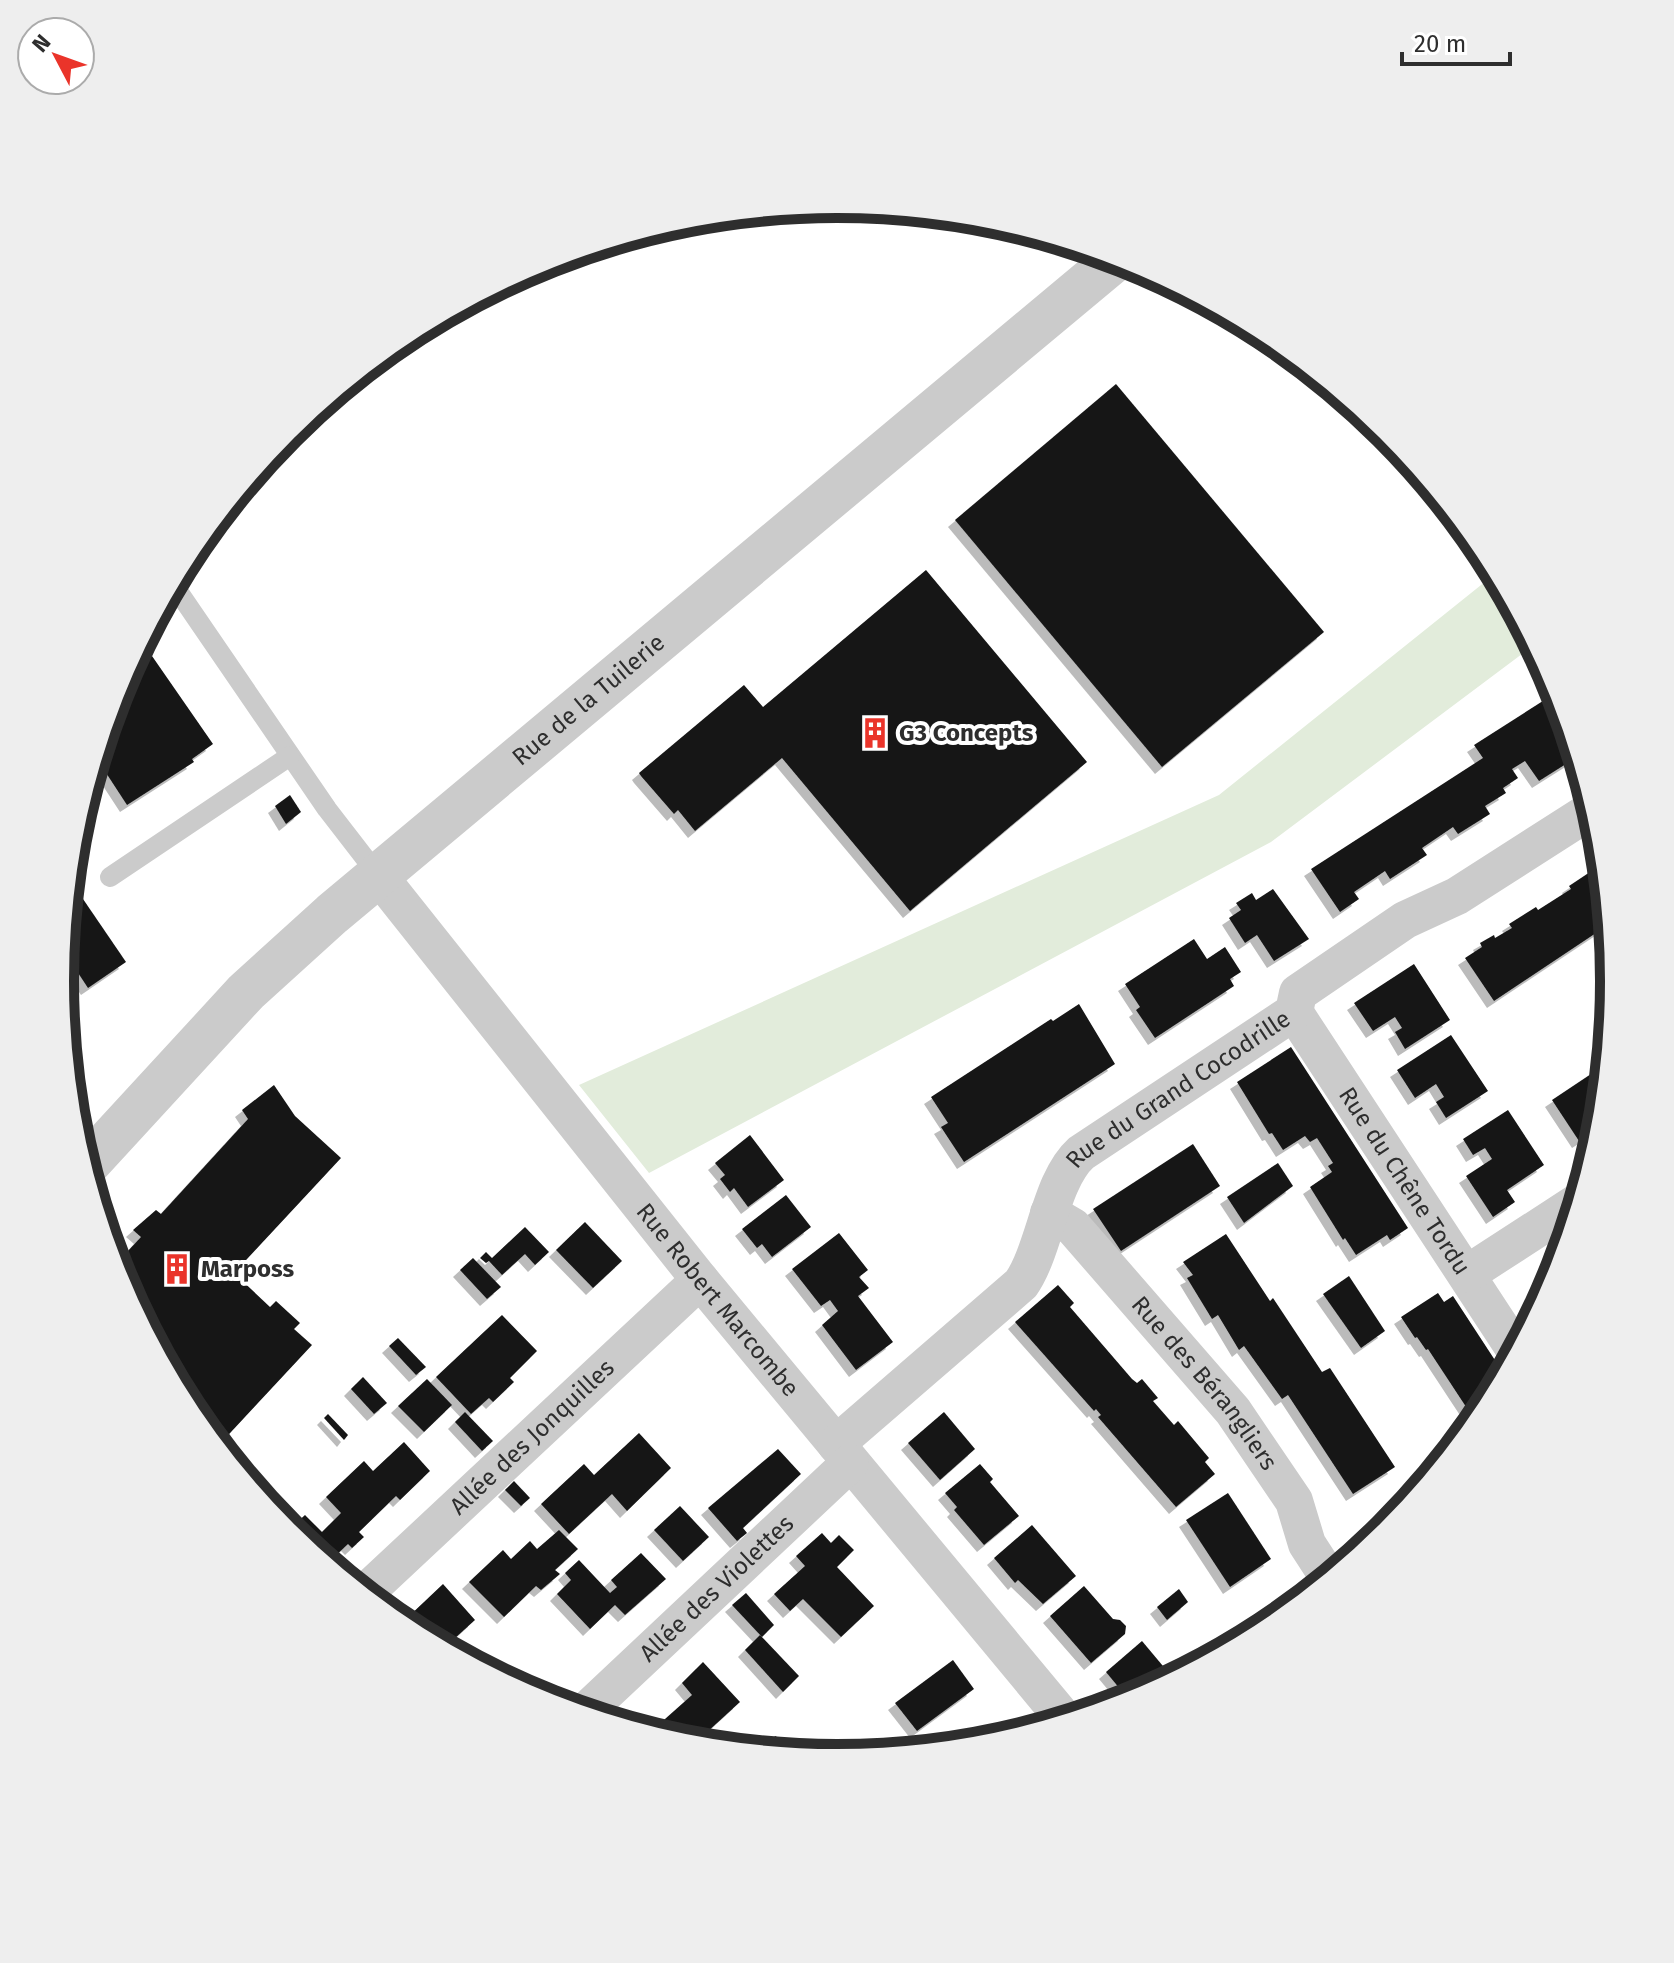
<svg xmlns="http://www.w3.org/2000/svg" width="1674" height="1963" viewBox="0 0 1674 1963" font-family="'Fira Sans',sans-serif">
  <style>
    .green { fill: #e2ecdb }
    .building { fill: #151515; filter: url(#shadow) }
    .lines { fill: none; stroke-linecap: round; stroke-linejoin: round }
    .service { stroke: #cbcbcb; stroke-width: 20 }
    .minor { stroke: #cbcbcb; stroke-width: 38 }
    .tertiary { stroke: #cbcbcb; stroke-width: 44 }
    .labels { text-anchor: middle; dominant-baseline: central; stroke-width: 8; stroke-linejoin: round; paint-order: stroke }
    .street-label { font-size: 24px; fill: #2e2e2e; stroke: #fff }
    .poi-label { font-size: 24px; font-weight: bold; fill: #2e2e2e; stroke: #fff; text-anchor: start }
    .rim { fill: none; stroke: #2e2e2e; stroke-width: 10 }
  </style>
  <defs>
    <filter id="shadow"><feDropShadow dx="-7" dy="7" stdDeviation="0" flood-color="#0004"/></filter>
  </defs>
  <rect width="100%" height="100%" fill="#fff"/>
  <!-- green -->
  <path class="green" d="M 1496,573 L 1534,645 L 1271,842 L 649,1173 L 579,1085 L 1219,795 Z"/>
  <!-- building -->
  <g class="building">
    <path d="M 1116,384 L 1324,632 L 1162,767 L 955,520 Z"/>
    <path d="M 926,570 L 1087,762 L 910,911 L 782,758 L 695,831 L 678,810 L 674,814 L 641,776 L 639,773 L 744,685 L 763,707 Z"/>
    <path d="M 152,656 L 213,744 L 192,759 L 194,762 L 127,805 L 97,759 L 119,684 L 125,672 Z"/>
    <path d="M 1557,692 L 1577,757 L 1539,781 L 1525,761 L 1512,769 L 1518,778 L 1503,788 L 1506,793 L 1485,806 L 1490,814 L 1458,834 L 1453,827 L 1422,848 L 1427,855 L 1390,879 L 1385,871 L 1354,892 L 1359,899 L 1340,912 L 1311,869 L 1483,758 L 1474,745 Z"/>
    <path d="M 290,795 L 301,812 L 286,824 L 275,806 Z"/>
    <path d="M 1596,868 L 1598,871 L 1603,868 L 1608,925 L 1494,1001 L 1465,958 L 1482,947 L 1480,943 L 1494,935 L 1495,938 L 1512,928 L 1509,924 L 1536,907 L 1538,910 L 1571,889 L 1569,886 Z"/>
    <path d="M 1273,889 L 1309,939 L 1274,961 L 1257,935 L 1245,943 L 1229,918 L 1241,910 L 1236,903 L 1252,893 L 1256,900 Z"/>
    <path d="M 83,899 L 126,962 L 88,988 L 63,950 L 67,910 Z"/>
    <path d="M 1194,939 L 1207,959 L 1225,947 L 1241,972 L 1230,979 L 1234,986 L 1155,1038 L 1136,1010 L 1140,1007 L 1125,984 Z"/>
    <path d="M 1414,964 L 1450,1020 L 1405,1049 L 1395,1032 L 1402,1028 L 1395,1017 L 1373,1031 L 1354,1003 Z"/>
    <path d="M 1079,1004 L 1115,1064 L 964,1162 L 941,1127 L 948,1123 L 931,1097 L 1051,1019 L 1053,1021 Z"/>
    <path d="M 1451,1035 L 1488,1091 L 1446,1118 L 1436,1102 L 1444,1097 L 1436,1084 L 1415,1098 L 1397,1070 Z"/>
    <path d="M 1291,1047 L 1408,1228 L 1390,1240 L 1387,1235 L 1356,1255 L 1345,1238 L 1343,1240 L 1310,1187 L 1332,1172 L 1328,1166 L 1333,1163 L 1317,1138 L 1310,1142 L 1305,1136 L 1283,1150 L 1272,1133 L 1269,1134 L 1237,1082 Z"/>
    <path d="M 1606,1064 L 1601,1115 L 1590,1123 L 1595,1131 L 1579,1141 L 1552,1100 Z"/>
    <path d="M 274,1085 L 295,1116 L 341,1158 L 234,1273 L 270,1307 L 276,1301 L 300,1323 L 294,1329 L 312,1345 L 218,1446 L 191,1413 L 119,1278 L 115,1265 L 141,1237 L 133,1230 L 156,1210 L 161,1214 L 248,1119 L 242,1110 Z"/>
    <path d="M 1508,1110 L 1544,1165 L 1507,1190 L 1515,1202 L 1493,1217 L 1466,1176 L 1492,1159 L 1485,1148 L 1473,1155 L 1463,1139 Z"/>
    <path d="M 750,1135 L 784,1180 L 748,1207 L 734,1188 L 730,1192 L 720,1179 L 725,1175 L 715,1163 Z"/>
    <path d="M 1193,1144 L 1220,1186 L 1121,1251 L 1093,1209 Z"/>
    <path d="M 1278,1163 L 1293,1186 L 1244,1223 L 1227,1197 Z"/>
    <path d="M 786,1195 L 811,1227 L 772,1257 L 762,1244 L 757,1248 L 742,1229 Z"/>
    <path d="M 585,1222 L 622,1261 L 593,1288 L 556,1250 Z"/>
    <path d="M 525,1227 L 549,1252 L 535,1265 L 525,1254 L 502,1275 L 489,1261 L 486,1263 L 480,1258 L 486,1252 L 492,1258 Z"/>
    <path d="M 839,1233 L 868,1270 L 859,1277 L 869,1288 L 858,1296 L 893,1342 L 856,1370 L 822,1325 L 838,1311 L 830,1300 L 821,1306 L 792,1269 Z"/>
    <path d="M 1226,1234 L 1270,1301 L 1273,1298 L 1322,1372 L 1330,1368 L 1395,1467 L 1353,1494 L 1288,1395 L 1282,1399 L 1244,1346 L 1239,1350 L 1218,1315 L 1212,1319 L 1187,1278 L 1193,1275 L 1183,1262 Z"/>
    <path d="M 473,1258 L 501,1287 L 487,1299 L 460,1270 Z"/>
    <path d="M 1349,1276 L 1385,1331 L 1361,1348 L 1323,1294 Z"/>
    <path d="M 1058,1285 L 1074,1303 L 1070,1307 L 1132,1379 L 1137,1383 L 1142,1379 L 1158,1398 L 1153,1401 L 1174,1425 L 1178,1421 L 1209,1458 L 1205,1462 L 1215,1474 L 1176,1507 L 1098,1417 L 1101,1415 L 1096,1409 L 1094,1411 L 1015,1322 Z"/>
    <path d="M 1438,1293 L 1444,1302 L 1453,1296 L 1504,1374 L 1476,1422 L 1428,1349 L 1426,1350 L 1417,1337 L 1415,1338 L 1401,1317 Z"/>
    <path d="M 502,1315 L 537,1351 L 510,1378 L 514,1382 L 493,1402 L 489,1398 L 471,1414 L 436,1377 Z"/>
    <path d="M 398,1338 L 426,1367 L 416,1375 L 389,1346 Z"/>
    <path d="M 363,1377 L 387,1403 L 374,1414 L 351,1389 Z"/>
    <path d="M 427,1379 L 452,1405 L 424,1432 L 398,1406 Z"/>
    <path d="M 465,1412 L 493,1441 L 482,1451 L 455,1422 Z"/>
    <path d="M 944,1412 L 975,1449 L 940,1480 L 908,1443 Z"/>
    <path d="M 328,1414 L 348,1435 L 344,1440 L 324,1418 Z"/>
    <path d="M 639,1433 L 671,1468 L 627,1511 L 612,1494 L 569,1534 L 541,1504 L 584,1464 L 594,1475 Z"/>
    <path d="M 404,1442 L 430,1471 L 400,1500 L 396,1496 L 359,1532 L 364,1537 L 352,1548 L 348,1544 L 331,1560 L 346,1579 L 306,1546 L 309,1543 L 293,1526 L 305,1515 L 322,1532 L 341,1513 L 326,1497 L 364,1461 L 373,1471 Z"/>
    <path d="M 778,1449 L 801,1474 L 743,1528 L 747,1533 L 737,1541 L 708,1508 Z"/>
    <path d="M 980,1464 L 993,1479 L 990,1482 L 1019,1516 L 984,1545 L 954,1510 L 957,1507 L 945,1493 Z"/>
    <path d="M 514,1481 L 530,1498 L 521,1506 L 505,1490 Z"/>
    <path d="M 1228,1493 L 1271,1559 L 1230,1587 L 1186,1520 Z"/>
    <path d="M 680,1506 L 709,1537 L 683,1561 L 654,1530 Z"/>
    <path d="M 1396,1518 L 1386,1531 L 1359,1554 L 1354,1546 Z"/>
    <path d="M 1032,1525 L 1076,1576 L 1043,1604 L 1018,1580 L 1015,1583 L 994,1558 Z"/>
    <path d="M 559,1530 L 578,1549 L 555,1570 L 560,1574 L 541,1590 L 536,1586 L 504,1617 L 469,1582 L 503,1550 L 511,1559 L 530,1541 L 537,1549 Z"/>
    <path d="M 822,1533 L 831,1543 L 839,1535 L 854,1550 L 837,1567 L 874,1606 L 841,1637 L 803,1599 L 790,1611 L 774,1594 L 805,1566 L 796,1556 Z"/>
    <path d="M 641,1553 L 666,1579 L 625,1615 L 615,1605 L 590,1629 L 557,1594 L 571,1580 L 565,1573 L 579,1560 L 610,1593 L 617,1587 L 611,1580 Z"/>
    <path d="M 443,1584 L 475,1620 L 444,1648 L 398,1622 L 403,1617 L 405,1620 Z"/>
    <path d="M 1084,1586 L 1113,1619 L 1120,1620 L 1126,1626 L 1125,1634 L 1091,1663 L 1050,1616 Z"/>
    <path d="M 1309,1586 L 1312,1592 L 1268,1628 L 1239,1644 L 1233,1636 Z"/>
    <path d="M 1179,1589 L 1188,1602 L 1167,1620 L 1157,1607 Z"/>
    <path d="M 746,1593 L 774,1625 L 762,1637 L 732,1605 Z"/>
    <path d="M 760,1635 L 799,1676 L 783,1692 L 745,1650 Z"/>
    <path d="M 1142,1641 L 1173,1678 L 1130,1701 L 1106,1672 Z"/>
    <path d="M 953,1660 L 974,1689 L 917,1731 L 895,1703 Z"/>
    <path d="M 703,1662 L 740,1702 L 694,1744 L 666,1738 L 656,1727 L 692,1695 L 682,1683 Z"/>
    <path d="M 775,1736 L 814,1756 L 766,1752 Z"/>
  </g>
  <g class="lines">
    <!-- service -->
    <g class="service">
      <path d="M 173,584 L 327,809 L 378,875"/>
      <path d="M 110,877 L 290,756"/>
    </g>
    <!-- minor -->
    <g class="minor">
      <path id="s1" d="M 378,875 L 700,1280 L 1065,1720"/>
      <path id="s2" d="M 1294,1012 L 1516,1351"/>
      <path id="s3" d="M 1049,1213 L 1073,1227 L 1233,1411 L 1294,1501 L 1307,1544 L 1329,1578"/>
      <path d="M 1467,1274 L 1578,1202"/>
      <path id="s4" d="M 836,1444 L 1021,1284 C 1045,1250 1050,1181 1081,1153 L 1294,1012 L 1298,993 L 1405,920 L 1457,896 L 1593,809"/>
      <path id="s5" d="M 364,1594 L 700,1280"/>
      <path id="s6" d="M 584,1713 L 850,1463"/>
    </g>
    <!-- tertiary -->
    <path class="tertiary" id="s7" d="M 85,1167 L 246,992 L 332,914 L 1117,258"/>
  </g>
  <!-- icons -->
  <defs>
    <symbol id="building-bare" viewBox="-9 -9 18 18"><path d="M-4-6H4V6H1V3H-1V6H-4ZM-2.5-4.3h1.7v1.8h-1.7ZM.8-4.3h1.7v1.8H.8ZM-2.5-1h1.7V.8h-1.7ZM.8-1h1.7V.8H.8Z" fill="#ea342a" stroke="#fff" stroke-width="2.5" paint-order="stroke"/></symbol>
  </defs>
  <g fill-rule="evenodd">
    <use href="#building-bare" x="853" y="711" width="44" height="44"/>
    <use href="#building-bare" x="155" y="1247" width="44" height="44"/>
  </g>
  <g class="labels">
    <!-- street labels -->
    <g class="street-label">
      <text stroke="none"><textPath href="#s7" startOffset="688">Rue de la Tuilerie</textPath></text>
      <text stroke="none"><textPath href="#s4" startOffset="506">Rue du Grand Cocodrille</textPath></text>
      <text stroke="none"><textPath href="#s2" startOffset="202">Rue du Chêne Tordu</textPath></text>
      <text stroke="none"><textPath href="#s1" startOffset="544">Rue Robert Marcombe</textPath></text>
      <text stroke="none"><textPath href="#s3" startOffset="232">Rue des Bérangliers</textPath></text>
      <text stroke="none"><textPath href="#s5" startOffset="230">Allée des Jonquilles</textPath></text>
      <text stroke="none"><textPath href="#s6" startOffset="182">Allée des Violettes</textPath></text>
    </g>
    <!-- poi labels -->
    <g class="poi-label">
      <text x="899" y="733">G3 Concepts</text>
      <text x="201" y="1269">Marposs</text>
    </g>
  </g>
  <!-- crop -->
  <path d="M0 0H1674V1963H0ZM74 981a763 763 0 1 1 1526 0a763 763 0 1 1-1526 0Z" fill="#eee" fill-rule="evenodd"/>
  <path class="rim" d="M74 981a763 763 0 1 1 1526 0a763 763 0 1 1-1526 0Z"/>
  <!-- north arrow -->
  <g transform="translate(56 56) rotate(311)"><circle r="38" fill="#ffffff" stroke="#ababab" stroke-width="2"/>
  <path d="M0-6L14 30L0 20L-14 30Z" fill="#ea342a"/>
  <text y="-12" font-size="22" font-weight="bold" text-anchor="middle" fill="#2e2e2e">N</text>
  </g>
  <!-- scale -->
  <path d="M1402 52v12h108v-12" fill="none" stroke="#2e2e2e" stroke-width="4"/>
  <text x="1414" y="52" font-size="24" fill="#2e2e2e" stroke="#ffffff" stroke-width="6" paint-order="stroke">20 m</text>
</svg>
